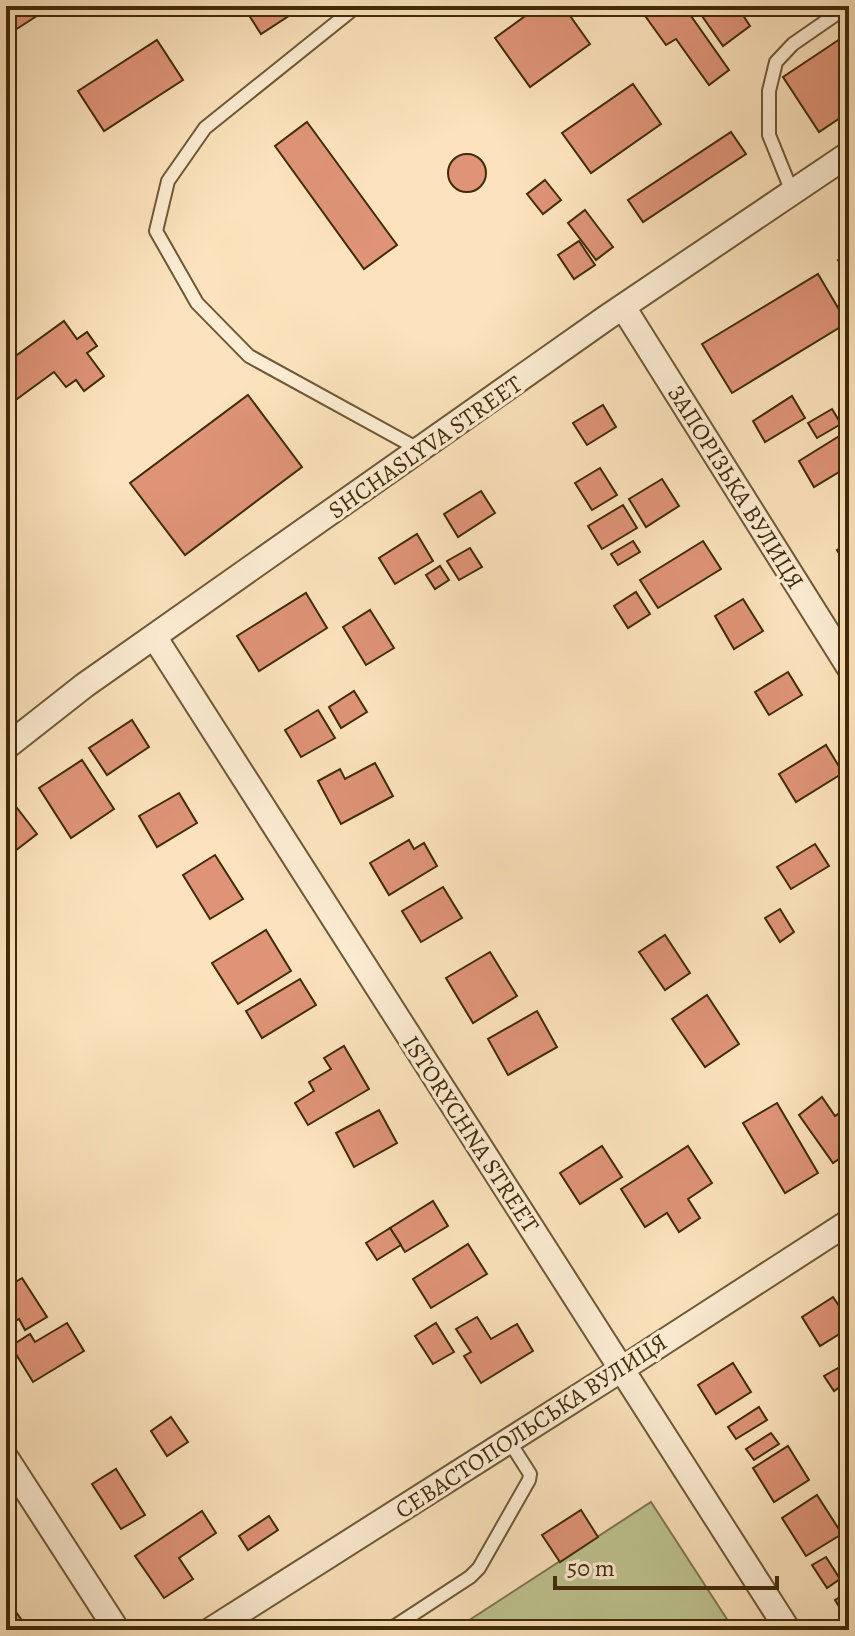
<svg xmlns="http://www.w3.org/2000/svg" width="855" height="1636" viewBox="0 0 855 1636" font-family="Alegreya,serif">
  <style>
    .green { fill: #bec491; stroke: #7f774d; stroke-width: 2 }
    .building { fill: #df9477; stroke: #402a09; stroke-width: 2 }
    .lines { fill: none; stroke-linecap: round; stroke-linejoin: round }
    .lane-casing { stroke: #6f5836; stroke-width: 16 }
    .street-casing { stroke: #6f5836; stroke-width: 28 }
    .lane { stroke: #fdedd4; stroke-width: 12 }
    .street { stroke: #fdedd4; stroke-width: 24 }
    .labels { text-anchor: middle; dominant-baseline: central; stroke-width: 7; stroke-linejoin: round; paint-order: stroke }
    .street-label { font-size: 24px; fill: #402a09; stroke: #fdedd4 }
  </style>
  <rect width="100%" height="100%" fill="#fce3bd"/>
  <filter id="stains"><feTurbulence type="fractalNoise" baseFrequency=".0025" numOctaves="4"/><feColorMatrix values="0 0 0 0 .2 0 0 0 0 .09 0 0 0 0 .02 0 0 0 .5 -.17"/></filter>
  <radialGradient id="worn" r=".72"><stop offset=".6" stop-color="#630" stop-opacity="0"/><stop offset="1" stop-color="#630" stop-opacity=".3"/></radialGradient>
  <!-- green -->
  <path class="green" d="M 651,1502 L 734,1630 L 454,1630 Z"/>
  <!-- building -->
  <g class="building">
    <path d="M 6,6 L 39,6 L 43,12 L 12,32 L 6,23 Z"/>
    <path d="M 243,6 L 304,6 L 261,34 Z"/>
    <path d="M 539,6 L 563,6 L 590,44 L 530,87 L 495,38 Z"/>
    <path d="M 638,6 L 684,6 L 729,70 L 709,85 L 676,39 L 666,45 Z"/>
    <path d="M 695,6 L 737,6 L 750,26 L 723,46 Z"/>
    <path d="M 849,33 L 849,112 L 819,132 L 783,77 Z"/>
    <path d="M 157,40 L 183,80 L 104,131 L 78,91 Z"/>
    <path d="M 633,84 L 661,124 L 591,173 L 562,133 Z"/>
    <path d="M 307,122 L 397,245 L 364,269 L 275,146 Z"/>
    <path d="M 731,132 L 746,154 L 643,222 L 628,200 Z"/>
    <circle cx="467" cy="173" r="19"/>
    <path d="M 545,180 L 561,200 L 543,214 L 527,194 Z"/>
    <path d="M 585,210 L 613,247 L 596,260 L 568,223 Z"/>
    <path d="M 579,241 L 595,265 L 574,279 L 558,255 Z"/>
    <path d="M 849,253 L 849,278 L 838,260 Z"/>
    <path d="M 818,274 L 847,323 L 732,393 L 702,344 Z"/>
    <path d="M 64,321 L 77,339 L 87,332 L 97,346 L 87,353 L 104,376 L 84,391 L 76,380 L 66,387 L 54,372 L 6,407 L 6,363 Z"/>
    <path d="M 248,395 L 302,467 L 185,555 L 130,483 Z"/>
    <path d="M 792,396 L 805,418 L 765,442 L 753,421 Z"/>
    <path d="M 603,405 L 616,427 L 587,445 L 573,423 Z"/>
    <path d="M 832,409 L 841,424 L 817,438 L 808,423 Z"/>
    <path d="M 849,430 L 849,466 L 814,487 L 799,461 Z"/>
    <path d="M 600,468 L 617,495 L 592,510 L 575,483 Z"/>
    <path d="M 662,479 L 679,506 L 646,527 L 629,499 Z"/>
    <path d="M 481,491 L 495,513 L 458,537 L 444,514 Z"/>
    <path d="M 849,498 L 849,518 L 840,503 Z"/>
    <path d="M 623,505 L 637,528 L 602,549 L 588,526 Z"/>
    <path d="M 417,534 L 433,561 L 395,584 L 379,558 Z"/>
    <path d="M 633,541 L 640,552 L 618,565 L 611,554 Z"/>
    <path d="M 703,541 L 721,569 L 658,608 L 640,580 Z"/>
    <path d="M 849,543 L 849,570 L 837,550 Z"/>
    <path d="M 470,548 L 482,567 L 459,580 L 447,561 Z"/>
    <path d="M 440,566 L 449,580 L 435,589 L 426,575 Z"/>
    <path d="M 636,592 L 650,614 L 628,628 L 614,606 Z"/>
    <path d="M 306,593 L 327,628 L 259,671 L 237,636 Z"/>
    <path d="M 743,599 L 763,631 L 734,649 L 715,616 Z"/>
    <path d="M 370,610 L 394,648 L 366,665 L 343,627 Z"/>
    <path d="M 788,672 L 802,695 L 769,715 L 755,692 Z"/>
    <path d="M 354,691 L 367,712 L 341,728 L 329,707 Z"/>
    <path d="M 318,710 L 335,738 L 301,757 L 285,730 Z"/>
    <path d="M 132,720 L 149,747 L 107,775 L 89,748 Z"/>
    <path d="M 826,745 L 843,773 L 796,802 L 779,774 Z"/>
    <path d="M 82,760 L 114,809 L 71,838 L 39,788 Z"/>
    <path d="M 375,763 L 393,796 L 341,824 L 318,781 L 340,769 L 345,779 Z"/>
    <path d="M 179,793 L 197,823 L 157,847 L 139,816 Z"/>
    <path d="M 14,804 L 37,834 L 6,858 L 6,810 Z"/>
    <path d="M 409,840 L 414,849 L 424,843 L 437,866 L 389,895 L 370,863 Z"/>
    <path d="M 815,844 L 829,866 L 791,889 L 777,867 Z"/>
    <path d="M 215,855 L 243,899 L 210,919 L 183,875 Z"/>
    <path d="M 443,887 L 462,918 L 421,942 L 402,911 Z"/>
    <path d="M 780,909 L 794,932 L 780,942 L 765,918 Z"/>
    <path d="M 266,930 L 291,971 L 238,1004 L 212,963 Z"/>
    <path d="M 665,935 L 690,973 L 665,990 L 639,952 Z"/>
    <path d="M 490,952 L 517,996 L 473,1023 L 446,978 Z"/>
    <path d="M 300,979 L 316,1005 L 262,1038 L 246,1011 Z"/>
    <path d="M 707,995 L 739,1044 L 705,1067 L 672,1019 Z"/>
    <path d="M 537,1011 L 557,1047 L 508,1075 L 488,1039 Z"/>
    <path d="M 344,1046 L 369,1089 L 308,1125 L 295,1103 L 314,1091 L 309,1082 L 331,1069 L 324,1058 Z"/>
    <path d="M 822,1097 L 835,1116 L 849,1106 L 849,1152 L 833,1163 L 799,1115 Z"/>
    <path d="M 777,1103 L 818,1173 L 785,1193 L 743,1123 Z"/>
    <path d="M 379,1110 L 397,1143 L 354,1167 L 336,1133 Z"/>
    <path d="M 602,1146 L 622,1177 L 580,1204 L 560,1173 Z"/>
    <path d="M 688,1146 L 712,1183 L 688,1199 L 700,1218 L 679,1232 L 667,1213 L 645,1227 L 621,1189 Z"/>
    <path d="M 433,1201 L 448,1226 L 405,1252 L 390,1228 Z"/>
    <path d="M 390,1228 L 401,1245 L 377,1260 L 366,1243 Z"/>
    <path d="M 468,1244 L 487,1274 L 431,1308 L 413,1279 Z"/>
    <path d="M 22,1278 L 47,1317 L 25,1330 L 19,1319 L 6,1327 L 6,1288 Z"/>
    <path d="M 833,1297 L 849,1321 L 849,1328 L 820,1346 L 802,1317 Z"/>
    <path d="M 477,1317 L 491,1339 L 517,1324 L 533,1351 L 481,1383 L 464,1356 L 471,1352 L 456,1329 Z"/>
    <path d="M 67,1323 L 84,1351 L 33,1382 L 11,1346 L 30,1334 L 35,1342 Z"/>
    <path d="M 436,1323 L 454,1352 L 433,1364 L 415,1336 Z"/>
    <path d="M 733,1363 L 751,1392 L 716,1414 L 698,1385 Z"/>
    <path d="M 838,1368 L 847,1382 L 834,1391 L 824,1376 Z"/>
    <path d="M 759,1407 L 767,1420 L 736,1439 L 728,1427 Z"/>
    <path d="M 171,1417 L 188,1442 L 167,1456 L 151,1431 Z"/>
    <path d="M 771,1433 L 779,1444 L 754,1460 L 746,1449 Z"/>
    <path d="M 788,1446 L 809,1480 L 774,1502 L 753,1468 Z"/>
    <path d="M 116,1469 L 145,1515 L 121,1529 L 92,1484 Z"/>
    <path d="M 817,1495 L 842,1534 L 806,1556 L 782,1518 Z"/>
    <path d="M 581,1510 L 598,1537 L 560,1562 L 542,1535 Z"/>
    <path d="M 202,1511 L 216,1533 L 179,1558 L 193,1579 L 164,1598 L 135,1556 Z"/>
    <path d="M 269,1516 L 278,1530 L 248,1550 L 239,1536 Z"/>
    <path d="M 826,1557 L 840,1579 L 827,1588 L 812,1565 Z"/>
    <path d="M 849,1591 L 849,1623 L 835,1600 Z"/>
    <path d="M 11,1605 L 21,1619 L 6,1629 L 6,1608 Z"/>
  </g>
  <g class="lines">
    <defs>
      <g id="lane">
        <path d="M 357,6 L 205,128 L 168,181 L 156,231 L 197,303 L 249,356 L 420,450"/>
        <path d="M 792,192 L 769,135 L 769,91 L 776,62 L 793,44 L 848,6"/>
        <path d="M 389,1630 L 470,1577 L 479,1568 L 529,1480 L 530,1474 L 509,1441"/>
      </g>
      <g id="street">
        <path d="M 623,307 L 849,667"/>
        <path d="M 155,638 L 788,1630"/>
        <path d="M 6,747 L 85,685 L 606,318 L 849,154"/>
        <path d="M 6,1458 L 117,1630"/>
        <path d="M 211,1630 L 622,1369 L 849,1222"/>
      </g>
    </defs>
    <!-- lane casing -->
    <use href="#lane" class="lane-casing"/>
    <!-- street casing -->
    <use href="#street" class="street-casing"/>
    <!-- lane -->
    <use href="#lane" class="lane"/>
    <!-- street -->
    <use href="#street" class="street"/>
  </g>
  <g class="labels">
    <!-- street labels -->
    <g class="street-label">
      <text transform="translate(425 447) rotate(-35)">SHCHASLYVA STREET</text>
      <text transform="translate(736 487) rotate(58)">ЗАПОРІЗЬКА ВУЛИЦЯ</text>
      <text transform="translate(471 1134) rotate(57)">ISTORYCHNA STREET</text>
      <text transform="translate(531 1426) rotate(-33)">СЕВАСТОПОЛЬСЬКА ВУЛИЦЯ</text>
    </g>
  </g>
  <!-- margin -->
  <rect width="855" height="1636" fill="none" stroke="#fce3bd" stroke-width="32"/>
  <rect x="8" y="8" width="839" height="1620" fill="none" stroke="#402a09" stroke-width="4"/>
  <rect x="16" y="16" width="823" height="1604" fill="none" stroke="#402a09" stroke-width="2"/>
  <!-- scale -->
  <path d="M555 1576v12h222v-12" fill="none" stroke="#402a09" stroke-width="4"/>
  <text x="567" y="1576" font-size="24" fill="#402a09" stroke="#fdedd4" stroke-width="6" paint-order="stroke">50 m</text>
  <rect width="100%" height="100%" filter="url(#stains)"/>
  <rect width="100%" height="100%" fill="url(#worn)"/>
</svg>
